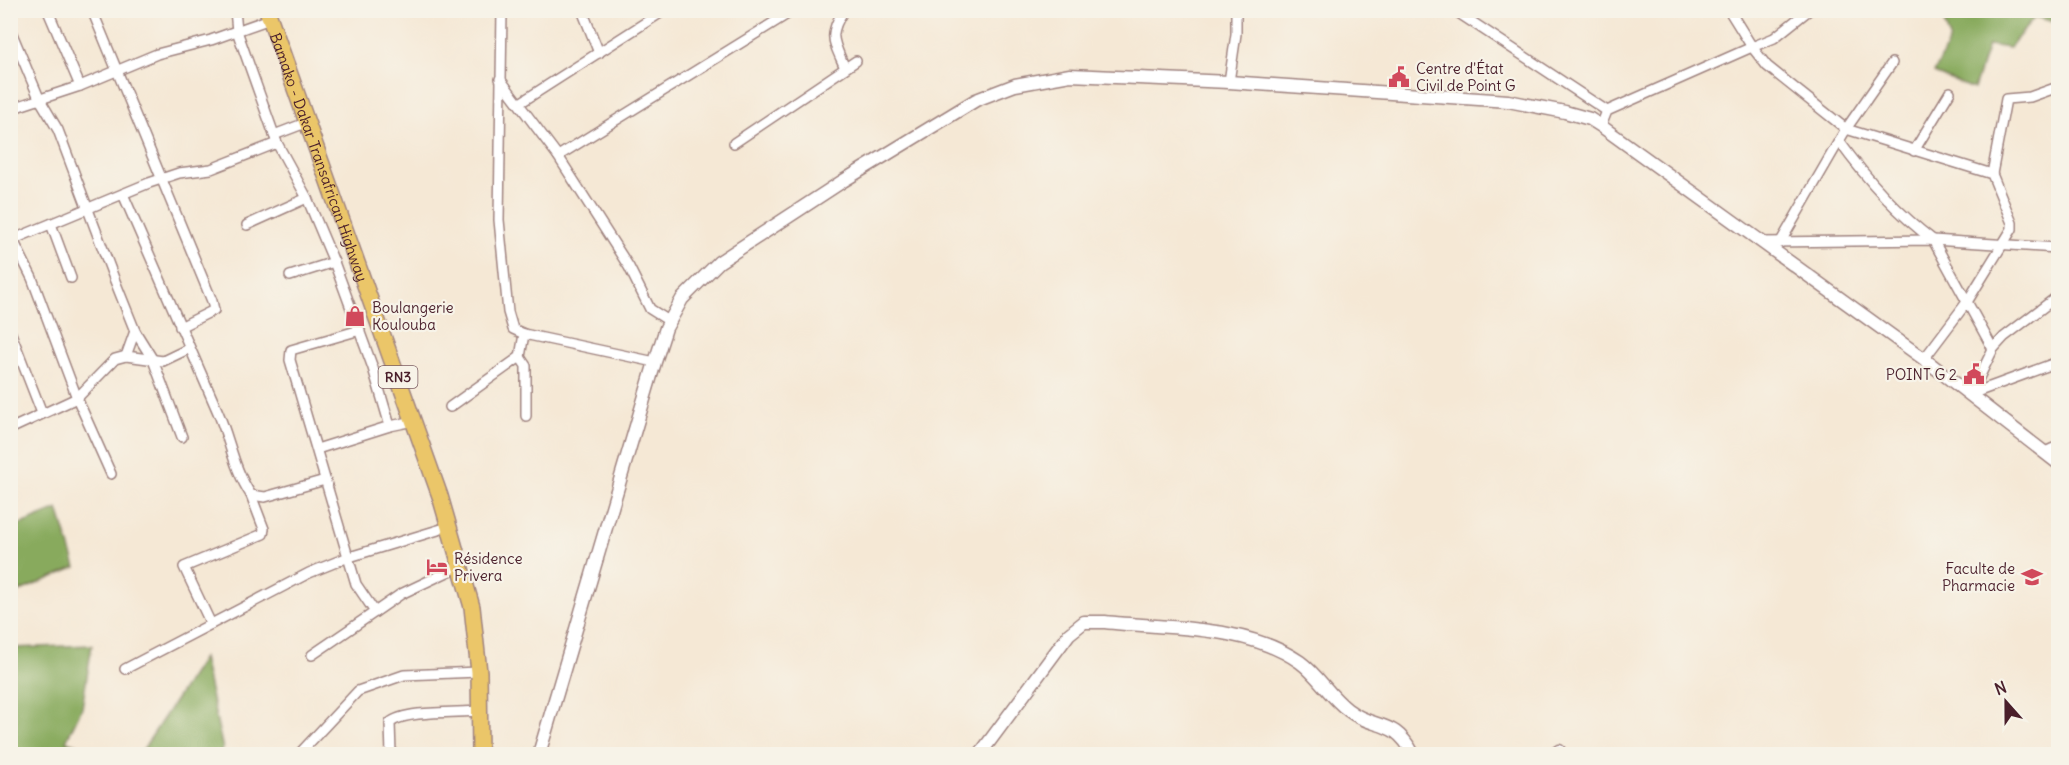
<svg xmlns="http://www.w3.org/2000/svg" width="2069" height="765" viewBox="0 0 2069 765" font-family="Delius,sans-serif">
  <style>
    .forest { fill: #88aa5d; stroke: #696444; stroke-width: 1.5 }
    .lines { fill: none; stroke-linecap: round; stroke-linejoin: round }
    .minor-casing { stroke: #a08480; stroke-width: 12 }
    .tertiary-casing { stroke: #a08480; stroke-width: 15 }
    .trunk-casing { stroke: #a08480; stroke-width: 18 }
    .minor { stroke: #fff; stroke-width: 9 }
    .tertiary { stroke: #fff; stroke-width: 12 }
    .trunk { stroke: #ebc669; stroke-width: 15 }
    .labels { text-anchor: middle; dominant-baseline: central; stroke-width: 4.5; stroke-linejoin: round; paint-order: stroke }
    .shield { fill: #f7f3e8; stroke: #7e5f64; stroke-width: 1.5 }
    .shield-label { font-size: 14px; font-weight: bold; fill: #4a1f2b }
    .poi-label { font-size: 15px; fill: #4a1f2b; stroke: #f7f3e8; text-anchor: start }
    .street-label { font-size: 15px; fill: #4a1f2b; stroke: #f7f3e8 }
  </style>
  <rect width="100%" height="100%" fill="#f7f3e8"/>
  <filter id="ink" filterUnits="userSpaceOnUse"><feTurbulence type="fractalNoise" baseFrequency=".0167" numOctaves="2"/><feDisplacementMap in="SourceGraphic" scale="12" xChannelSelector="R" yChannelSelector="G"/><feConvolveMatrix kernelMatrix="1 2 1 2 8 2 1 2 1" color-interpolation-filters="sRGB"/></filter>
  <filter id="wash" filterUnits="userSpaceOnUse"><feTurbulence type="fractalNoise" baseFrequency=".008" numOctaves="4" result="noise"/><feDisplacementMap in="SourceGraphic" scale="24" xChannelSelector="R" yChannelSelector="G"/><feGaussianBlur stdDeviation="1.35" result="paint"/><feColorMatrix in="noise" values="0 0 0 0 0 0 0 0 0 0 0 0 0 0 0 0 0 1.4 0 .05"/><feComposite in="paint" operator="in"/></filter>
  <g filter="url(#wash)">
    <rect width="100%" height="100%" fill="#f5e8d5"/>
    <!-- forest -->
    <g class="forest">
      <path d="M 1947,11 L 2058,11 L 2058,23 L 2035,17 L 2009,48 L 1988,45 L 1974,89 L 1934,73 L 1950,39 L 1943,19 Z"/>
      <path d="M 58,509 L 76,567 L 11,595 L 11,528 Z"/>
      <path d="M 92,645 L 82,708 L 66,741 L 104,754 L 11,754 L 11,648 Z"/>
      <path d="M 203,658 L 223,749 L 218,754 L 140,754 Z"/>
    </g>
  </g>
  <g filter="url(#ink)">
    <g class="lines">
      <defs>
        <g id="minor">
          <path d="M 92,10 L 212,301 L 214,310 L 180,327"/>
          <path d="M 235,10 L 237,31 L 277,143 L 307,198 L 334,262 L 373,368 L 390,426"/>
          <path d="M 502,10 L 499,220 L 508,312 L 513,329 L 524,334 L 655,362"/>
          <path d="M 582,10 L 599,53"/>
          <path d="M 844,10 C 827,36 834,42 845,68"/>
          <path d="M 1454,10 L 1607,111"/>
          <path d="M 1729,10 L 1752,47 L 1774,38 L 1809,10"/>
          <path d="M 48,11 L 80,86"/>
          <path d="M 10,29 L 39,98 L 58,130 L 115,281 L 135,331 L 153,360 L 182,437"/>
          <path d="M 500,79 L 558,156 L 629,267 L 650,309 L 669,321"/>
          <path d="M 1229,82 L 1236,34 L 1236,10"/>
          <path d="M 520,103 L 665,10"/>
          <path d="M 10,109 L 80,86 L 157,54 L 211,40 L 270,19"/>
          <path d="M 1601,126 L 1607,111 L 1752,47 L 1767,66 L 1846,129 L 1992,174 L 2012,223 L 2012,229 L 1967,302 L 1924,359"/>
          <path d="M 274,135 L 308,122"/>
          <path d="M 1839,141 C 1865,177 1897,213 1933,240 L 1993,349"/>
          <path d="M 734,143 L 856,61"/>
          <path d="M 1914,151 L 1950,92"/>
          <path d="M 558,156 L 794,10"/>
          <path d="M 1992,174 L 2006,99 L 2030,97 L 2058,87"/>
          <path d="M 123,194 C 154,266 185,338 217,410 C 230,439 233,468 251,495 L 265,497 L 325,480"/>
          <path d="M 51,224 L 71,278"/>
          <path d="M 247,225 L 307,198"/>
          <path d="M 10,234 L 32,278 L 77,398 L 111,474"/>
          <path d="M 14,239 L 149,183 L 179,173 L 211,169 L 277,143"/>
          <path d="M 1761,242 L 1933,240 L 2058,248"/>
          <path d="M 1780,243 L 1846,129 L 1892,63"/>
          <path d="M 290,276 L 334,262"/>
          <path d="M 360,330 L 291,350 L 290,360 L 356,584 L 375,612 L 401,594 L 460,566"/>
          <path d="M 10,331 L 42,413"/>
          <path d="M 524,334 L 520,357 L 526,366 L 526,416"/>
          <path d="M 126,356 L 135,331"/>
          <path d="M 1971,394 L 1993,349 L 2004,337 L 2058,296"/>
          <path d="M 1971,394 L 2058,362"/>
          <path d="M 450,407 L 520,357"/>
          <path d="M 10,429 L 77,398 L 115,359 L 126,356 L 163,361 L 188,349"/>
          <path d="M 317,449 L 390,426 L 414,421"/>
          <path d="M 2045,452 L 2058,446"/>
          <path d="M 211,624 L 184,567 L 263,534 L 264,529 L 251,495"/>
          <path d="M 312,655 L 375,612"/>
          <path d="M 125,669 L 309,573 L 346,558 L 448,527"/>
          <path d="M 299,754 L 358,691 L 404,675 L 479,672"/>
          <path d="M 391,754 L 390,723 C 404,710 458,713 478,711"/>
        </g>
        <g id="tertiary">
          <path d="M 539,754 L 655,362 L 666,328 L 682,299 L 719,262 L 843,181 L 976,100 L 1015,85 L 1070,75 L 1229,82 L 1508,101 L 1565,112 L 1590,119 L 1601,126 L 1924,359 L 2058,463"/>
          <path d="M 980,754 L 1069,634 L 1084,622 L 1105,622 C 1167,629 1246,624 1300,662 C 1318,675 1330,697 1348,710 C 1375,731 1394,717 1413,754"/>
          <path d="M 1555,754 L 1559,751"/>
        </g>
        <g id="trunk">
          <path id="s1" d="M 267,10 L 440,496 L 472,607 L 479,672 L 480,754"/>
        </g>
      </defs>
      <!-- minor casing -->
      <use href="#minor" class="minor-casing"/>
      <!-- tertiary casing -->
      <use href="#tertiary" class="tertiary-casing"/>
      <!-- trunk casing -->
      <use href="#trunk" class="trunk-casing"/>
      <!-- minor -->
      <use href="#minor" class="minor"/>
      <!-- tertiary -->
      <use href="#tertiary" class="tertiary"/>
      <!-- trunk -->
      <use href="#trunk" class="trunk"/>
    </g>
  </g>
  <!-- icons -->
  <defs>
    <symbol id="civic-bare" viewBox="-9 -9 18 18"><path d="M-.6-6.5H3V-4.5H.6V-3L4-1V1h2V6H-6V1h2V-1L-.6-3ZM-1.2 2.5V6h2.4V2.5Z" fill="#d1495b" stroke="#f7f3e8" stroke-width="2.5" paint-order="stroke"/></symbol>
    <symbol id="shop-bare" viewBox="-9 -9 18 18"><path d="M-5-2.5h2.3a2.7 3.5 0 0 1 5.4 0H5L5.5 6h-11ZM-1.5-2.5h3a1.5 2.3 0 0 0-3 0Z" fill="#d1495b" stroke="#f7f3e8" stroke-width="2.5" paint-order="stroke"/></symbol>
    <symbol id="hotel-bare" viewBox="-9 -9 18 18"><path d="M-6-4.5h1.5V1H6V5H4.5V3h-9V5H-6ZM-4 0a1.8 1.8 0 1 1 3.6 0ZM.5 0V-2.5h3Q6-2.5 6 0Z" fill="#d1495b" stroke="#f7f3e8" stroke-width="2.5" paint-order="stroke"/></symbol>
    <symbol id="university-bare" viewBox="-9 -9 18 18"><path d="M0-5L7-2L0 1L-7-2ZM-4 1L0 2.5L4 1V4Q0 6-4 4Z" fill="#d1495b" stroke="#f7f3e8" stroke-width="2.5" paint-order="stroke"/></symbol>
  </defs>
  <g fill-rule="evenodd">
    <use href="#civic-bare" x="1384" y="62" width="30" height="30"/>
    <use href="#shop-bare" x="340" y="301" width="30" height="30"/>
    <use href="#civic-bare" x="1959" y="359" width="30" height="30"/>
    <use href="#hotel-bare" x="422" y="552" width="30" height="30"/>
    <use href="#university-bare" x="2017" y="562" width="30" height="30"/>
  </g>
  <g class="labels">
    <!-- shield labels -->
    <rect class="shield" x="378.5" y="366" width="39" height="22" rx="4.5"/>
    <g class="shield-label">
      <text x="398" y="377">RN3</text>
    </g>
    <!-- poi labels -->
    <g class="poi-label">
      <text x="1416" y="68">Centre d'État<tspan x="1416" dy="17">Civil de Point G</tspan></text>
      <text x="372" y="307">Boulangerie<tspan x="372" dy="17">Koulouba</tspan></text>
      <text x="1957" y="374" text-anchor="end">POINT G 2</text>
      <text x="454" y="558">Résidence<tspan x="454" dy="17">Privera</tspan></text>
      <text x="2015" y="568" text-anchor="end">Faculte de<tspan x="2015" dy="17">Pharmacie</tspan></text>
    </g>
    <!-- street labels -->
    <g class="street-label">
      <text stroke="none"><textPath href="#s1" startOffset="156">Bamako - Dakar Transafrican Highway</textPath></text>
    </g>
  </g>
  <!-- margin -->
  <rect width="2069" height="765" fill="none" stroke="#f7f3e8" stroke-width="36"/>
  <!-- north arrow -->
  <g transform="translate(2006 702) rotate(339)" stroke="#f7f3e8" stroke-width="4.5" paint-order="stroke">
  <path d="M0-4.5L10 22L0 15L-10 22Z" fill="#4a1f2b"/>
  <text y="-9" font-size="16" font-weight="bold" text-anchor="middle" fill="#4a1f2b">N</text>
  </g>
</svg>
